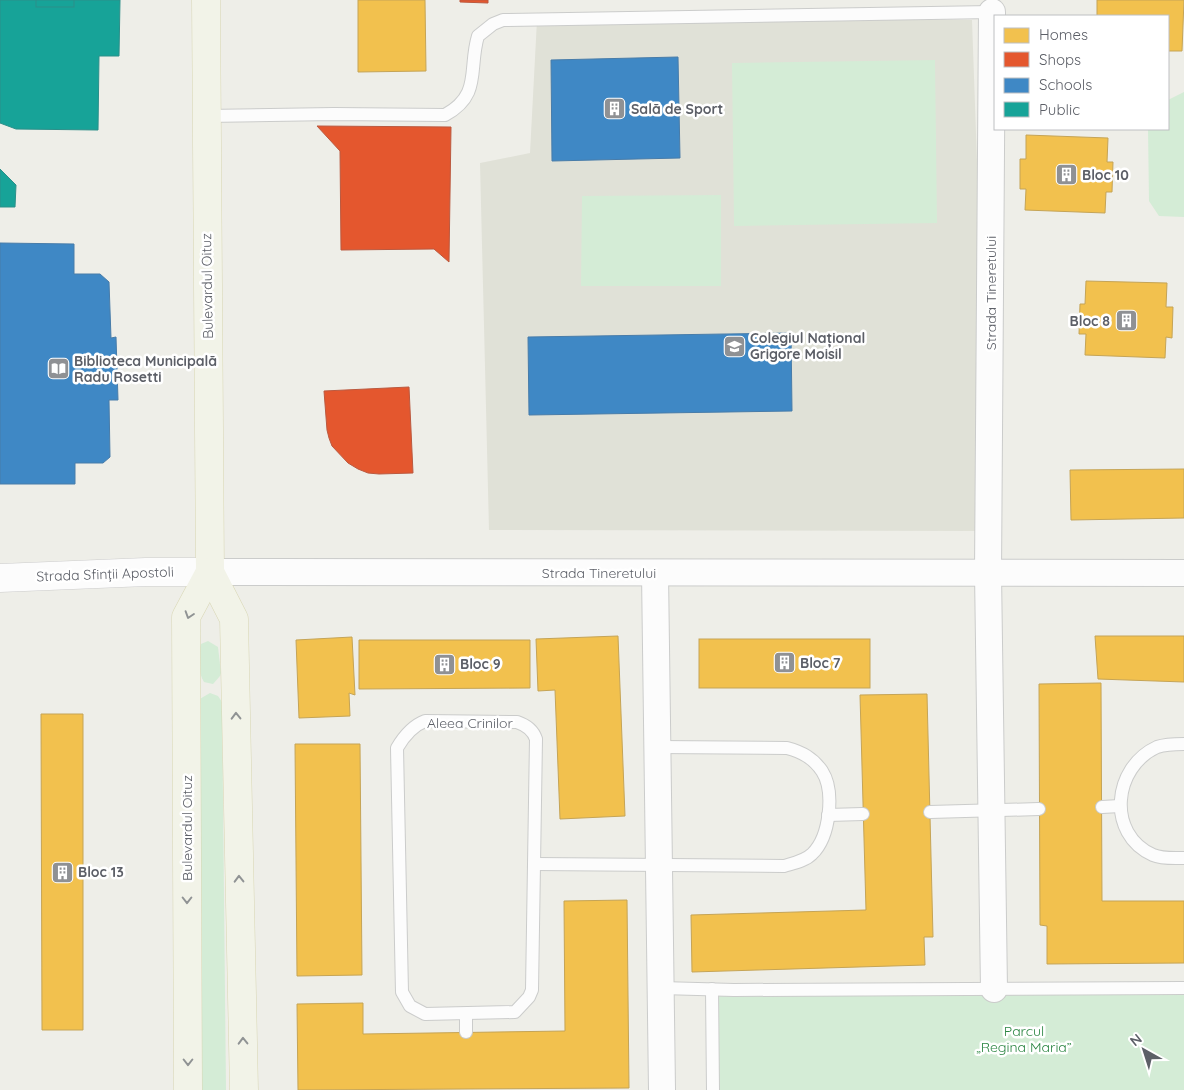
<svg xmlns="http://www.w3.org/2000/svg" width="1184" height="1090" viewBox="0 0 1184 1090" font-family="Quicksand,sans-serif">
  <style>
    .education { fill: #e0e1d7 }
    .green { fill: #d4ecd6 }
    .homes { fill: #f2c14e; stroke: #c5a456 }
    .shops { fill: #e4572e; stroke: #bb593f }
    .schools { fill: #3f88c5; stroke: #487ca9 }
    .public { fill: #17a398; stroke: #2c8f89 }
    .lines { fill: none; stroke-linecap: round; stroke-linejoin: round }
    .lane-casing { stroke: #cbcccb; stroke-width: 14 }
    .street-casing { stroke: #cbcccb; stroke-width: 28 }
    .secondary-casing { stroke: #ccc; stroke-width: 29 }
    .primary-casing { stroke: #d8d6b3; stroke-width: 29 }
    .lane { stroke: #fcfcfc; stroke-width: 12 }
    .street { stroke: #fcfcfc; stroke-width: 26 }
    .secondary { stroke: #fcfcfc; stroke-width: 28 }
    .primary { stroke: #f2f3e8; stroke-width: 28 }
    .oneway { stroke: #909394 }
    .labels { text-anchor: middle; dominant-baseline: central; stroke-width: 5; stroke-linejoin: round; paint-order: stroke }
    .poi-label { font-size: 14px; font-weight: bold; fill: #5c5f67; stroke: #fff; text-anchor: start }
    .street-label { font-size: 14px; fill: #5c5f67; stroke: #fff }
    .park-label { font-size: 14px; fill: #2c8643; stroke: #fff }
  </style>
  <rect width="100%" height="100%" fill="#eeeee8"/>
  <!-- education -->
  <path class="education" d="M 537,20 L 972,20 L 990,531 L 489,530 L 480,163 L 530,153 Z"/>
  <!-- green -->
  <g class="green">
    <path d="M 935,60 L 937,223 L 734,226 L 732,63 Z"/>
    <path d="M 1184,92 L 1184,217 L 1159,216 L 1149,201 L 1148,129 L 1168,129 L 1168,100 Z"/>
    <path d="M 721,195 L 721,286 L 581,286 L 582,196 Z"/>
    <path d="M 208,641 L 218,647 L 221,673 L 220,676 L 213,684 L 204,682 C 198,673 197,654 201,644 Z"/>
    <path d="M 210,693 L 218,696 L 222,702 L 226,1090 L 202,1090 L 198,700 Z"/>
    <path d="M 1184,987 L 1184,1090 L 713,1090 L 712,989 Z"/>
  </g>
  <!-- homes -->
  <g class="homes">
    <path d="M 358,0 L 425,0 L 426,71 L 358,72 Z"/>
    <path d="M 1097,0 L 1184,0 L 1182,51 L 1168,51 L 1168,16 L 1097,16 Z"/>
    <path d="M 1026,135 L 1108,138 L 1107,162 L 1113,162 L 1112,192 L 1106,192 L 1105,213 L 1025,210 L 1026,189 L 1020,189 L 1020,159 L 1026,159 Z"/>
    <path d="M 1086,281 L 1167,283 L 1166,307 L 1173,307 L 1172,338 L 1166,337 L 1165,358 L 1085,355 L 1086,334 L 1079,334 L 1080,304 L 1085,304 Z"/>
    <path d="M 1184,469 L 1184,518 L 1071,520 L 1070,470 Z"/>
    <path d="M 618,636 L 625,816 L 560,819 L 555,690 L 538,691 L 536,639 Z"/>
    <path d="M 1095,636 L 1184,636 L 1184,682 L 1098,679 Z"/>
    <path d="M 352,637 L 355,695 L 349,693 L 350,716 L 299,718 L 296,640 Z"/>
    <rect x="699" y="639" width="171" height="49"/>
    <path d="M 359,640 L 530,640 L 530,688 L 359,689 Z"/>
    <path d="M 1101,683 L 1102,901 L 1184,901 L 1184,963 L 1047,964 L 1047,926 L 1040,925 L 1039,684 Z"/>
    <path d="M 927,694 L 933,937 L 924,937 L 925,965 L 692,972 L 691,915 L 866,910 L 860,695 Z"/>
    <path d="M 41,714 L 83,714 L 83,1030 L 42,1030 Z"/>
    <path d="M 295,744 L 360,744 L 362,975 L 297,976 Z"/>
    <path d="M 627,900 L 629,1088 L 298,1090 L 297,1004 L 363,1003 L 363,1034 L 565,1031 L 564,901 Z"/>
  </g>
  <!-- shops -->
  <g class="shops">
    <path d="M 460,0 L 488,0 L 488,3 L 460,2 Z"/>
    <path d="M 317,126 L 451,127 L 449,262 L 434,249 L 341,250 L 340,151 Z"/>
    <path d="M 409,387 L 413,473 L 379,474 L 368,473 L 358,469 L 348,463 L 332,446 L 329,438 L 327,430 L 324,391 Z"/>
  </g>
  <!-- schools -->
  <g class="schools">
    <path d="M 678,57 L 680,158 L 552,161 L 551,60 Z"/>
    <path d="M 0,243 L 74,244 L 74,274 L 100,274 L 109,282 L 111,338 L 116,337 L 118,400 L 109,400 L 110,457 L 103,463 L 75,463 L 75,484 L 0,484 Z"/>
    <path d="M 791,333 L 792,411 L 529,415 L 528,337 Z"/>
  </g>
  <!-- public -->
  <g class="public">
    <path d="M 0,0 L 120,0 L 119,56 L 99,56 L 98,130 L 16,129 L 0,123 Z"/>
    <rect x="36" y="0" width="38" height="7"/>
    <path d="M 0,169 L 16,185 L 15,207 L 0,207 Z"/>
  </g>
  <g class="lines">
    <defs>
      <g id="lane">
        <path d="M 206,116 L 334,114 L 445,115 C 482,95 468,69 478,36 L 493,24 L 503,20 L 992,12"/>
        <path d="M 425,721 L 517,722 C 526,725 533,730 536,739 L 532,990 L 529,997 L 515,1012 L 425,1014 L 410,1006 L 402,992 L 397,748 C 404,736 412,726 425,721 Z"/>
        <path d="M 1184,744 C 1175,744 1166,744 1157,747 C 1113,767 1106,834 1153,855 C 1162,859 1174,858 1184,858"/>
        <path d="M 1102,807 L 1120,806"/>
        <path d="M 930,812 L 1039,809"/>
        <path d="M 828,815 L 863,814"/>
        <path d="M 535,864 L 784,866 C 794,863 805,861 812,854 C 830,837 835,791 822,771 C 813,758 802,752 787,748 L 657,747"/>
        <path d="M 661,988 L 734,990 L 1184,988"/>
        <path d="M 712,989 L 713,1090"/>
        <path d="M 466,1014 L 466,1032"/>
      </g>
      <g id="street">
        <path d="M 992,12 L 988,573 L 994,989"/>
        <path d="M 210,572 L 1184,573"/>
        <path d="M 655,573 L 662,1090"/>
      </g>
      <path id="secondary" d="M 0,578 L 146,572 L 210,572"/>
      <g id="primary">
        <path d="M 206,0 L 210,572 L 234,619 L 244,1090"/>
        <path d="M 188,1090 L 186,617 L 210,572"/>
      </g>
    </defs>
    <!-- lane casing -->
    <use href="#lane" class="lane-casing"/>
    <!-- street casing -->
    <use href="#street" class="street-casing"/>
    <!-- secondary casing -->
    <use href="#secondary" class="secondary-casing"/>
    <!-- primary casing -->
    <use href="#primary" class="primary-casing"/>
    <!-- lane -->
    <use href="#lane" class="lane"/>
    <!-- street -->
    <use href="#street" class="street"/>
    <!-- secondary -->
    <use href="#secondary" class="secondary"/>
    <!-- primary -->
    <use href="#primary" class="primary"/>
  </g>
  <!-- one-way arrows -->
  <defs><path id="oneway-chevron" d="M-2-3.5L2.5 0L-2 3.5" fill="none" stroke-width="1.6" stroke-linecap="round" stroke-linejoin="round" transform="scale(1.25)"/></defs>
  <g class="oneway">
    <use href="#oneway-chevron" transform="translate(189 615) rotate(108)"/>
    <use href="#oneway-chevron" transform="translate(236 716) rotate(-91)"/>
    <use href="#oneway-chevron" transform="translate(239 879) rotate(-91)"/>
    <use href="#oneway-chevron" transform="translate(187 900) rotate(90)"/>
    <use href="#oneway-chevron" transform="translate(243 1041) rotate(-91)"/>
    <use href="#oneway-chevron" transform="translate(188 1062) rotate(90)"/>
  </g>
  <!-- icons -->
  <defs>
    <symbol id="building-square" viewBox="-11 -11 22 22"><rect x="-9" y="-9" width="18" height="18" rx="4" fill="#8f9194" stroke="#fff"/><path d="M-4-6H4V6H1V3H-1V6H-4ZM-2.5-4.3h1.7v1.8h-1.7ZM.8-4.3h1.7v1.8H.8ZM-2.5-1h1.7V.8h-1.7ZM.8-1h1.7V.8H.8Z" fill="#fff"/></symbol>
    <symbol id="school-square" viewBox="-11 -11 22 22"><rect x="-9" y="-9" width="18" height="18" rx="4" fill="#8f9194" stroke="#fff"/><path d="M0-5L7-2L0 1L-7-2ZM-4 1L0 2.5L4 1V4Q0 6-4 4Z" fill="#fff"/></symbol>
    <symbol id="library-square" viewBox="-11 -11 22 22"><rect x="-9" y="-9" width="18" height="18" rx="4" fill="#8f9194" stroke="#fff"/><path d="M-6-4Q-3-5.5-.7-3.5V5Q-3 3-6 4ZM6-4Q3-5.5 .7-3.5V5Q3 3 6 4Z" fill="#fff"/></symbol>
  </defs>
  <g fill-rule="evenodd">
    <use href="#building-square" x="602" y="96" width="25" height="25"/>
    <use href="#building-square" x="1054" y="162" width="25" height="25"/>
    <use href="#building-square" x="1114" y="308" width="25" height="25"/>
    <use href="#school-square" x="722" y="334" width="25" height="25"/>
    <use href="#library-square" x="46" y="356" width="25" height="25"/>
    <use href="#building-square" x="772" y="650" width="25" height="25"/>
    <use href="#building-square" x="432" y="652" width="25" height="25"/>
    <use href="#building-square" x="50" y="860" width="25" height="25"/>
  </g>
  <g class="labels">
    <!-- poi labels -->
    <g class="poi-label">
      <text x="631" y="109">Sală de Sport</text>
      <text x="1082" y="175">Bloc 10</text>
      <text x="1110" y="321" text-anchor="end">Bloc 8</text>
      <text x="750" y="338">Colegiul Național<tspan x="750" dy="16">Grigore Moisil</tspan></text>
      <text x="74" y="361">Biblioteca Municipală<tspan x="74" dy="16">Radu Rosetti</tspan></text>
      <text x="800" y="663">Bloc 7</text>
      <text x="460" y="664">Bloc 9</text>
      <text x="78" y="872">Bloc 13</text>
    </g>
    <!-- street labels -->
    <g class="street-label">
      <text transform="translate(207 286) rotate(-91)">Bulevardul Oituz</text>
      <text transform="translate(991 293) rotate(-90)">Strada Tineretului</text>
      <text x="599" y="573">Strada Tineretului</text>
      <text transform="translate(105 574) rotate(-2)">Strada Sfinții Apostoli</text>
      <text x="470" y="723">Aleea Crinilor</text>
      <text transform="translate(187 828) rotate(-90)">Bulevardul Oituz</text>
    </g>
    <!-- park labels -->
    <g class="park-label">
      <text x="1024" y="1031">Parcul<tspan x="1024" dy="16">„Regina Maria”</tspan></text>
    </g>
  </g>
  <!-- legend -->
  <rect x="994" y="15" width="175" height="115" fill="#ffffff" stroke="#bebfc2"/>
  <rect x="1004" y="28" width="25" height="15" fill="#f2c14e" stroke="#bebfc2"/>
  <text x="1039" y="40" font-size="15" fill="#5c5f67">Homes</text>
  <rect x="1004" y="52" width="25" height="15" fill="#e4572e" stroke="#bebfc2"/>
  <text x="1039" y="65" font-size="15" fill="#5c5f67">Shops</text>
  <rect x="1004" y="78" width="25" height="15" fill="#3f88c5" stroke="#bebfc2"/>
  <text x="1039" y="90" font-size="15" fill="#5c5f67">Schools</text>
  <rect x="1004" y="102" width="25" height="15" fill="#17a398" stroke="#bebfc2"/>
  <text x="1039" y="115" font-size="15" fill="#5c5f67">Public</text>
  <!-- north arrow -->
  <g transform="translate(1144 1050) rotate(321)" stroke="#ffffff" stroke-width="4" paint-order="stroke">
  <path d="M0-4L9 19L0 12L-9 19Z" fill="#5c5f67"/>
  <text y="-8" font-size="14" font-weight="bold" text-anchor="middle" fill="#5c5f67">N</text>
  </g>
</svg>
